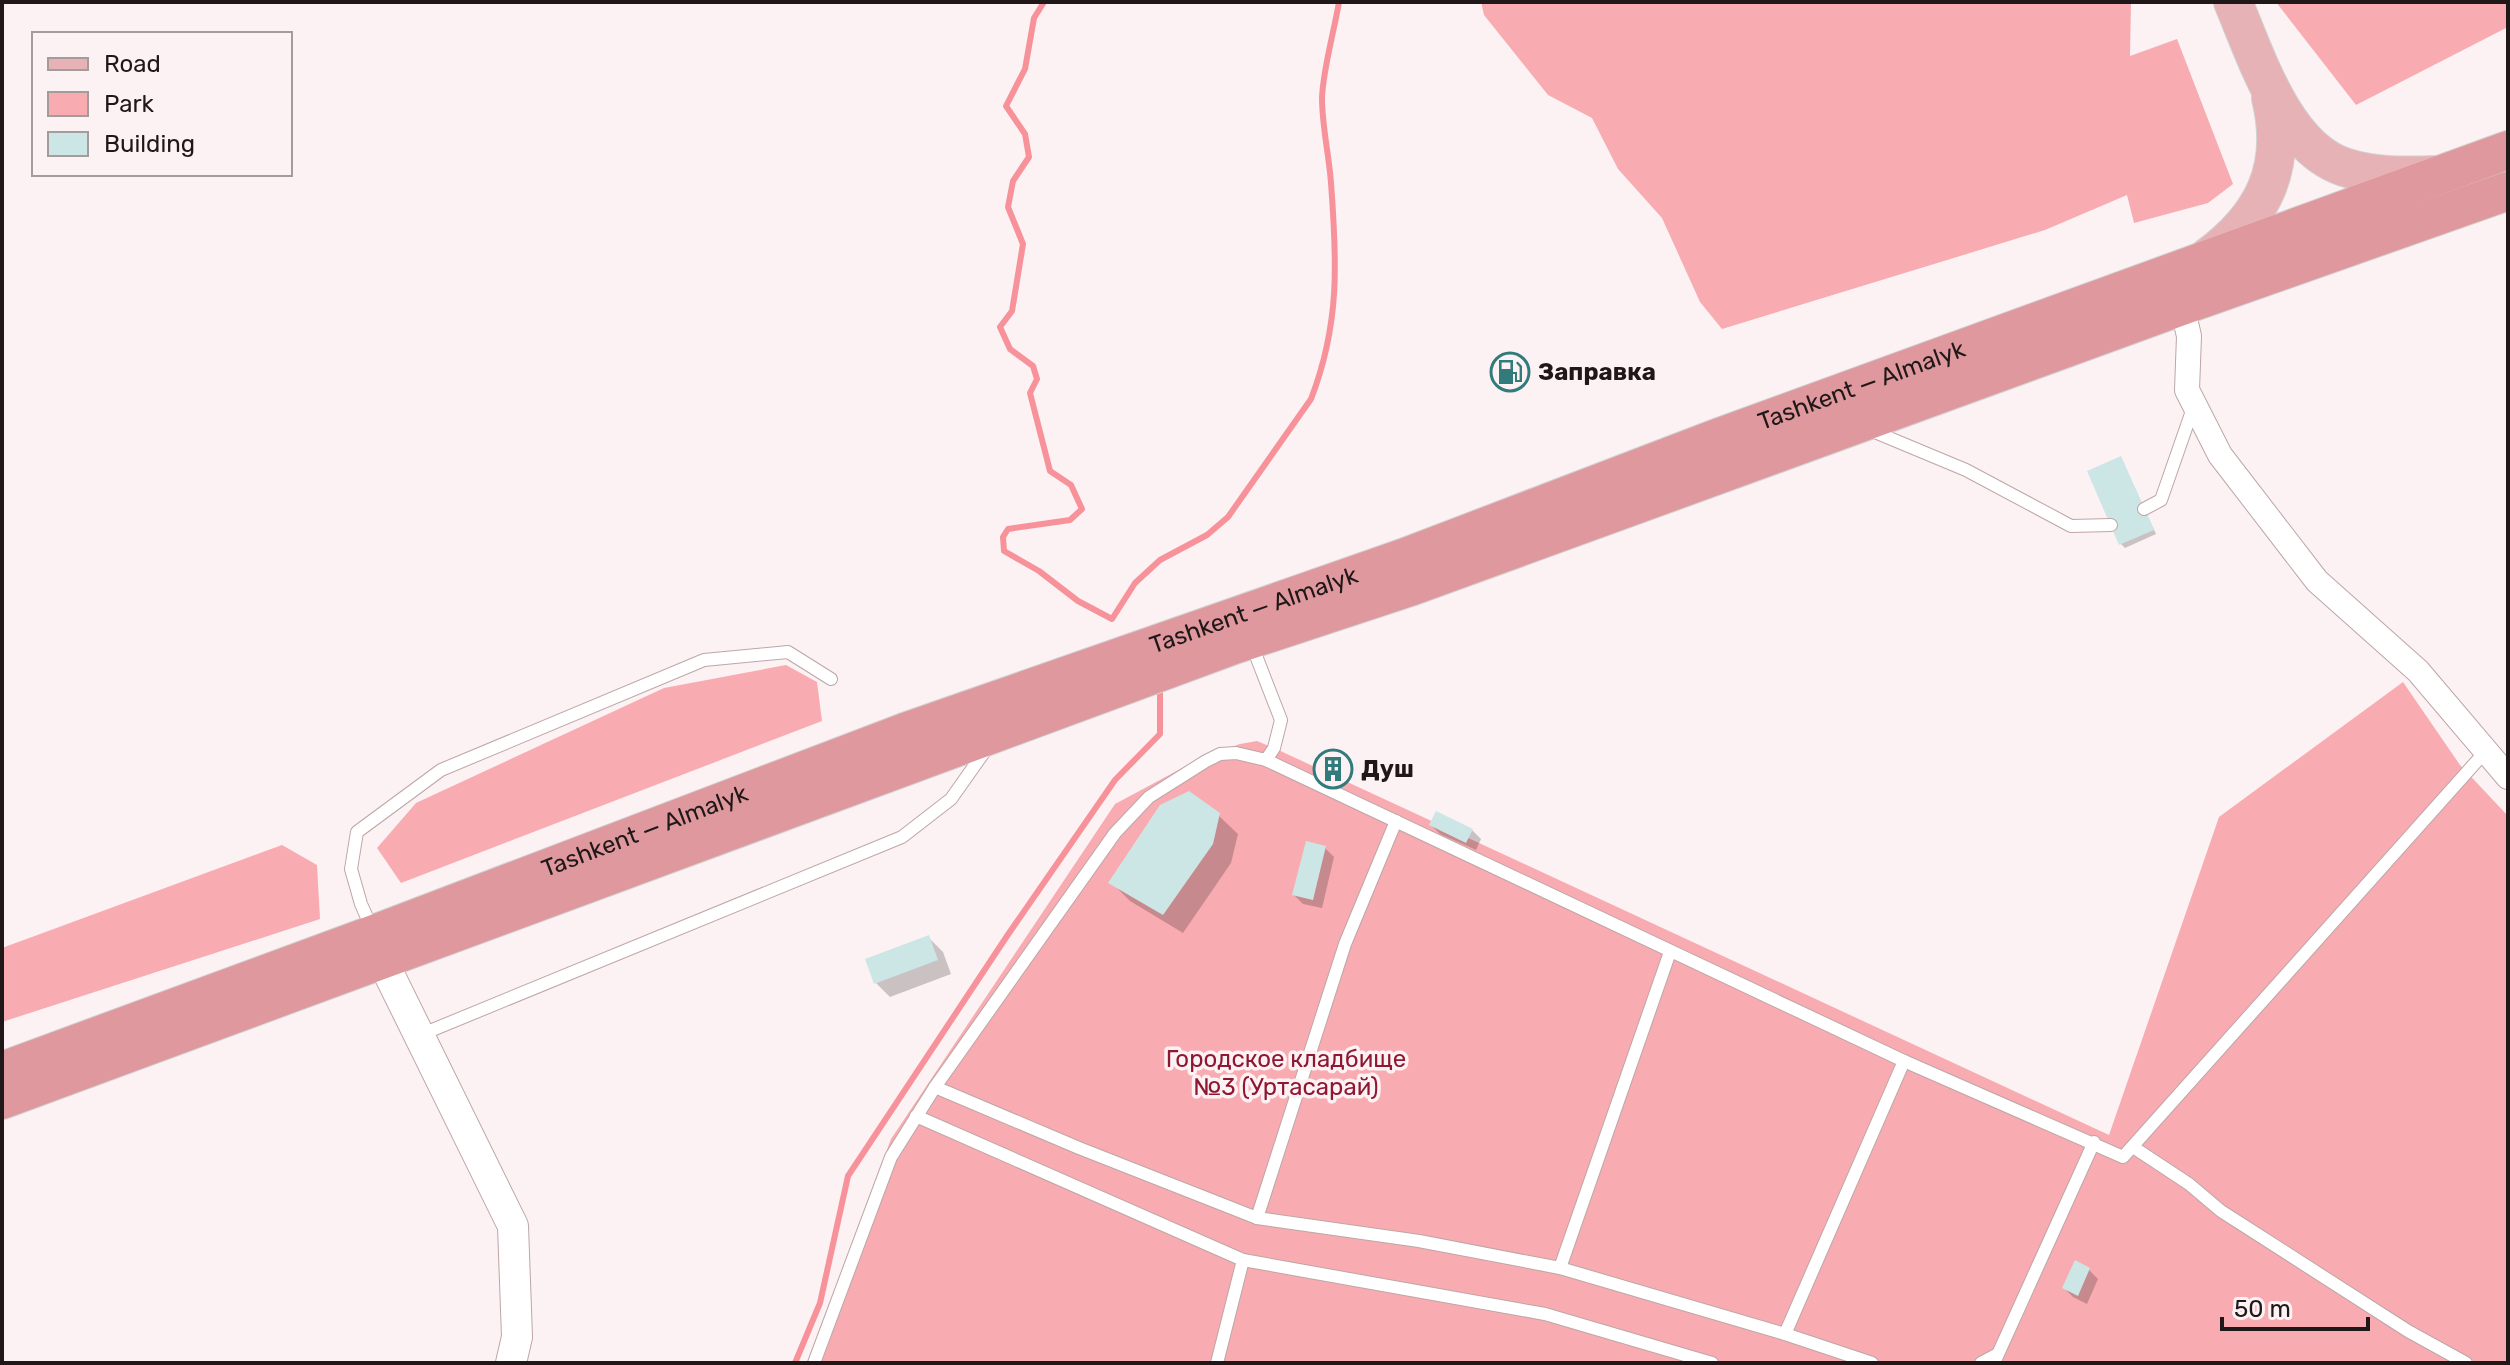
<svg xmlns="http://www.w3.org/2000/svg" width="2510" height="1365" viewBox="0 0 2510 1365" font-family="Rubik,sans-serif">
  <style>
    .green { fill: #f8acb1 }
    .shadow { fill: #0003 }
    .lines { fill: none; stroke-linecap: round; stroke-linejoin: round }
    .stream { stroke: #f8929a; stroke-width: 6 }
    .building { fill: #cce6e6 }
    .service-casing { stroke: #bda6a7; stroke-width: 14 }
    .minor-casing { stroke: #bda6a7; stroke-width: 26 }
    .tertiary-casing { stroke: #bda6a7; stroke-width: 32 }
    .primary-casing { stroke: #d2d1d1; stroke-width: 40 }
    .trunk-casing { stroke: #d2d1d1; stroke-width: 40 }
    .service { stroke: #fff; stroke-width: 12 }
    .minor { stroke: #fff; stroke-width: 24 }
    .tertiary { stroke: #fff; stroke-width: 30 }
    .primary { stroke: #e6b2b6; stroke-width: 38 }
    .trunk { stroke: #de989e; stroke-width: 38 }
    .labels { text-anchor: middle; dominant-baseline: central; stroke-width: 7; stroke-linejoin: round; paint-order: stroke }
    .poi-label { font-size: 24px; font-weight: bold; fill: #201818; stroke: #fcf2f3; text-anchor: start }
    .street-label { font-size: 24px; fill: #201818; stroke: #fcf2f3 }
    .park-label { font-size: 24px; fill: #8f1732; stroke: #fcf2f3 }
  </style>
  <rect width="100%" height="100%" fill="#fcf2f3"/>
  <!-- green -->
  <g class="green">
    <path d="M 1481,2 L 2131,2 L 2130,56 L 2177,39 L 2233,184 L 2208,203 L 2134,223 L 2127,195 L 2045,230 L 1722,329 L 1700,302 L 1662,218 L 1618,169 L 1592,118 L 1548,95 L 1484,15 Z"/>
    <path d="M 2276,2 L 2508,2 L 2508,27 L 2356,105 Z"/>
    <path d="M 786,665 L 817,682 L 822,721 L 401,883 L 377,848 L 416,803 L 664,688 Z"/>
    <path d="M 2403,682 L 2460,765 L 2508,816 L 2508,1363 L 807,1363 L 891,1139 L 1115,804 L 1199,759 L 1240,744 L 1257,741 L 1274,748 L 2109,1135 L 2219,817 Z"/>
    <path d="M 282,845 L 317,865 L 320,919 L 2,1022 L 2,948 Z"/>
  </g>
  <!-- shadow -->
  <g class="shadow">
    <path d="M 2121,458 L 2156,534 L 2125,548 L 2121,544 Z"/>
    <path d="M 1340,769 L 1344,773 L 1340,780 L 1331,774 Z"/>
    <path d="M 1218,815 L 1238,834 L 1231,863 L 1183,933 L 1130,901 L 1111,882 Z"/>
    <path d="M 1431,825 L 1472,830 L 1481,839 L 1476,850 L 1440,834 Z"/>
    <path d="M 1325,848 L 1334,857 L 1322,908 L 1303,904 L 1294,895 Z"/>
    <path d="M 929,938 L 943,952 L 951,974 L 890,997 L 876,983 Z"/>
    <path d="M 2076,1263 L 2089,1270 L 2098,1279 L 2087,1304 L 2073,1297 L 2064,1288 Z"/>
  </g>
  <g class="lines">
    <!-- stream -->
    <g class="stream">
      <path d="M 1044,2 L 1034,18 L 1025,69 L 1006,106 L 1025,134 L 1029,157 L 1013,181 L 1008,207 L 1023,244 L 1012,311 L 1000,327 L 1010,349 L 1033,366 L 1037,379 L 1030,393 L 1050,471 L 1071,485 L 1082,509 L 1070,520 L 1008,529 L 1003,537 L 1004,551 L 1039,571 L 1078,601 L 1112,619 L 1135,583 L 1160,560 L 1207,535 L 1228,517 L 1311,399 C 1340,324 1337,262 1331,183 C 1329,155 1322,126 1322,98 C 1323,69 1334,32 1339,2"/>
      <path d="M 795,1363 L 820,1303 L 848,1176 L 1007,936 L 1115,780 L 1160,734 L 1160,693"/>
    </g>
  </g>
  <!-- building -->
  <g class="building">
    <path d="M 2121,456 L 2154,530 L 2119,545 L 2087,471 Z"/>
    <path d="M 1330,761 L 1342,767 L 1335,777 L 1324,771 Z"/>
    <path d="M 1189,791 L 1220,813 L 1213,844 L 1163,915 L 1108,883 L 1160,805 Z"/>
    <path d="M 1436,811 L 1473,829 L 1466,843 L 1429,825 Z"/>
    <path d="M 1306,841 L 1326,846 L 1313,900 L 1292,895 Z"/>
    <path d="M 929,935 L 938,960 L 874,984 L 865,959 Z"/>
    <path d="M 2075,1260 L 2090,1268 L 2078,1296 L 2062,1288 Z"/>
  </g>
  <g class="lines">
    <defs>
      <g id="service">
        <path d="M 1870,430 L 1966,470 L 2071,526 L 2111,525"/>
        <path d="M 2144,509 L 2161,500 L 2193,408"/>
        <path d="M 1251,643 L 1281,720 L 1274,748 L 1266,760"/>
        <path d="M 373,931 L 361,904 L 351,869 L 357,832 L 441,770 L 704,660 L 788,652 L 831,679"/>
        <path d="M 420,1035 L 902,837 L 951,799 L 987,748"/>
        <path d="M 935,1087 L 1079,1148 L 1257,1218 L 1419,1241 L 1560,1268 L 1785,1334 L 1872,1363"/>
        <path d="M 916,1116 L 1243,1260 L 1545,1314 L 1712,1363"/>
        <path d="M 2133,1147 L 2189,1184 L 2221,1211 L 2408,1331 L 2466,1363"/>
        <path d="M 1257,1218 L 1345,944 L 1396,821"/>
        <path d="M 1560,1268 L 1670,952"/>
        <path d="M 1785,1334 L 1904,1061"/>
        <path d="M 814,1363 L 891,1157 L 935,1087 L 1115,833 L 1149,797 L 1206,761 L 1220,754 L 1236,753 L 1266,760 L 1904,1061 L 2123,1157 L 2485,752"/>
        <path d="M 1217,1363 L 1243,1260"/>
        <path d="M 1981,1363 L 1996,1355"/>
        <path d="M 1994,1363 L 2094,1142"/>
      </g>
      <path id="minor" d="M 2182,306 L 2189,336 L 2187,390 L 2220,455 L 2317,581 L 2418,671 L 2508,777"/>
      <path id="tertiary" d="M 382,960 L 513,1226 L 517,1337 L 511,1363"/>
      <g id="primary">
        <path d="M 2233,2 C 2256,56 2284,147 2344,167 C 2374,177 2406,176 2437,175"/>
        <path d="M 2207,258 C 2263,217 2288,168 2271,98"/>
      </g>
      <g id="trunk">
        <path id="s1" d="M 2,1071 L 374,934 L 905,732 L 1403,558 L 1717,438 L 2508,150"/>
        <path d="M 2,1100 L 1234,645 L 1413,586 L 2182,306 L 2508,191"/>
      </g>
    </defs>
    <!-- service casing -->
    <use href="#service" class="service-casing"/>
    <!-- minor casing -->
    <use href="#minor" class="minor-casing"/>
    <!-- tertiary casing -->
    <use href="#tertiary" class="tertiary-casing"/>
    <!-- primary casing -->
    <use href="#primary" class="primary-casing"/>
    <!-- trunk casing -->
    <use href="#trunk" class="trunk-casing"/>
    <!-- service -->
    <use href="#service" class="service"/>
    <!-- minor -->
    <use href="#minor" class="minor"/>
    <!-- tertiary -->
    <use href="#tertiary" class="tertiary"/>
    <!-- primary -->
    <use href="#primary" class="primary"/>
    <!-- trunk -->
    <use href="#trunk" class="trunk"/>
  </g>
  <!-- icons -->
  <defs>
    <symbol id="fuel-ring" viewBox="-11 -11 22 22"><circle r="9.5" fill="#fcf2f3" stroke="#327b7c" stroke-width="1.5"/><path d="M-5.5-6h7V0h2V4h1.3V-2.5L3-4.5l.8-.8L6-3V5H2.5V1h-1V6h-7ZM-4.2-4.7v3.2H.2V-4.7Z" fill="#327b7c"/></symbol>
    <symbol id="building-ring" viewBox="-11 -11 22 22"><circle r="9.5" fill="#fcf2f3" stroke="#327b7c" stroke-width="1.5"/><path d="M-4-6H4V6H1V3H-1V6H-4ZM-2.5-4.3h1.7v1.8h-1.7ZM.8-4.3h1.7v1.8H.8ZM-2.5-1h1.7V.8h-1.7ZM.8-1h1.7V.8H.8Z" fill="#327b7c"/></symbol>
  </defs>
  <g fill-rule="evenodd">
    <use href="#fuel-ring" x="1488" y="350" width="44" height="44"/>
    <use href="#building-ring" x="1311" y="747" width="44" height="44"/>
  </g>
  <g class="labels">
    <!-- poi labels -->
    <g class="poi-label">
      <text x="1538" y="372">Заправка</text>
      <text x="1361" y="769">Душ</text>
    </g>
    <!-- street labels -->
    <g class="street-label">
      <text stroke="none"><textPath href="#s1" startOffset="1982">Tashkent — Almalyk</textPath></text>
      <text stroke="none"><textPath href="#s1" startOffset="1334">Tashkent — Almalyk</textPath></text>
      <text stroke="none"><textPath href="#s1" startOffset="686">Tashkent — Almalyk</textPath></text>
    </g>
    <!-- park labels -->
    <g class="park-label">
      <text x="1286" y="1059">Городское кладбище<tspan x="1286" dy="28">№3 (Уртасарай)</tspan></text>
    </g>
  </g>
  <!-- border -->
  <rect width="2510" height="1365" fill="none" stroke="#201818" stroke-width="8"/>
  <!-- legend -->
  <rect x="32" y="32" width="260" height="144" fill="#fcf2f3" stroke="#a49b9b" stroke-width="2"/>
  <rect x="48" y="58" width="40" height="12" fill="#e6b2b6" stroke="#a49b9b" stroke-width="2"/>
  <text x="104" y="72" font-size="24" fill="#201818">Road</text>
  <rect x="48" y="92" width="40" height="24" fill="#f8acb1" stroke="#a49b9b" stroke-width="2"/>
  <text x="104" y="112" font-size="24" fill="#201818">Park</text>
  <rect x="48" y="132" width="40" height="24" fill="#cce6e6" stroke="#a49b9b" stroke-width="2"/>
  <text x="104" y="152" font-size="24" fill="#201818">Building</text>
  <!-- scale -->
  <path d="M2222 1317v12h146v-12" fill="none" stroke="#201818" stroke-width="4"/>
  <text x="2234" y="1317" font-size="24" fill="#201818" stroke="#fcf2f3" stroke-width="6" paint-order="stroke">50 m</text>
</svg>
